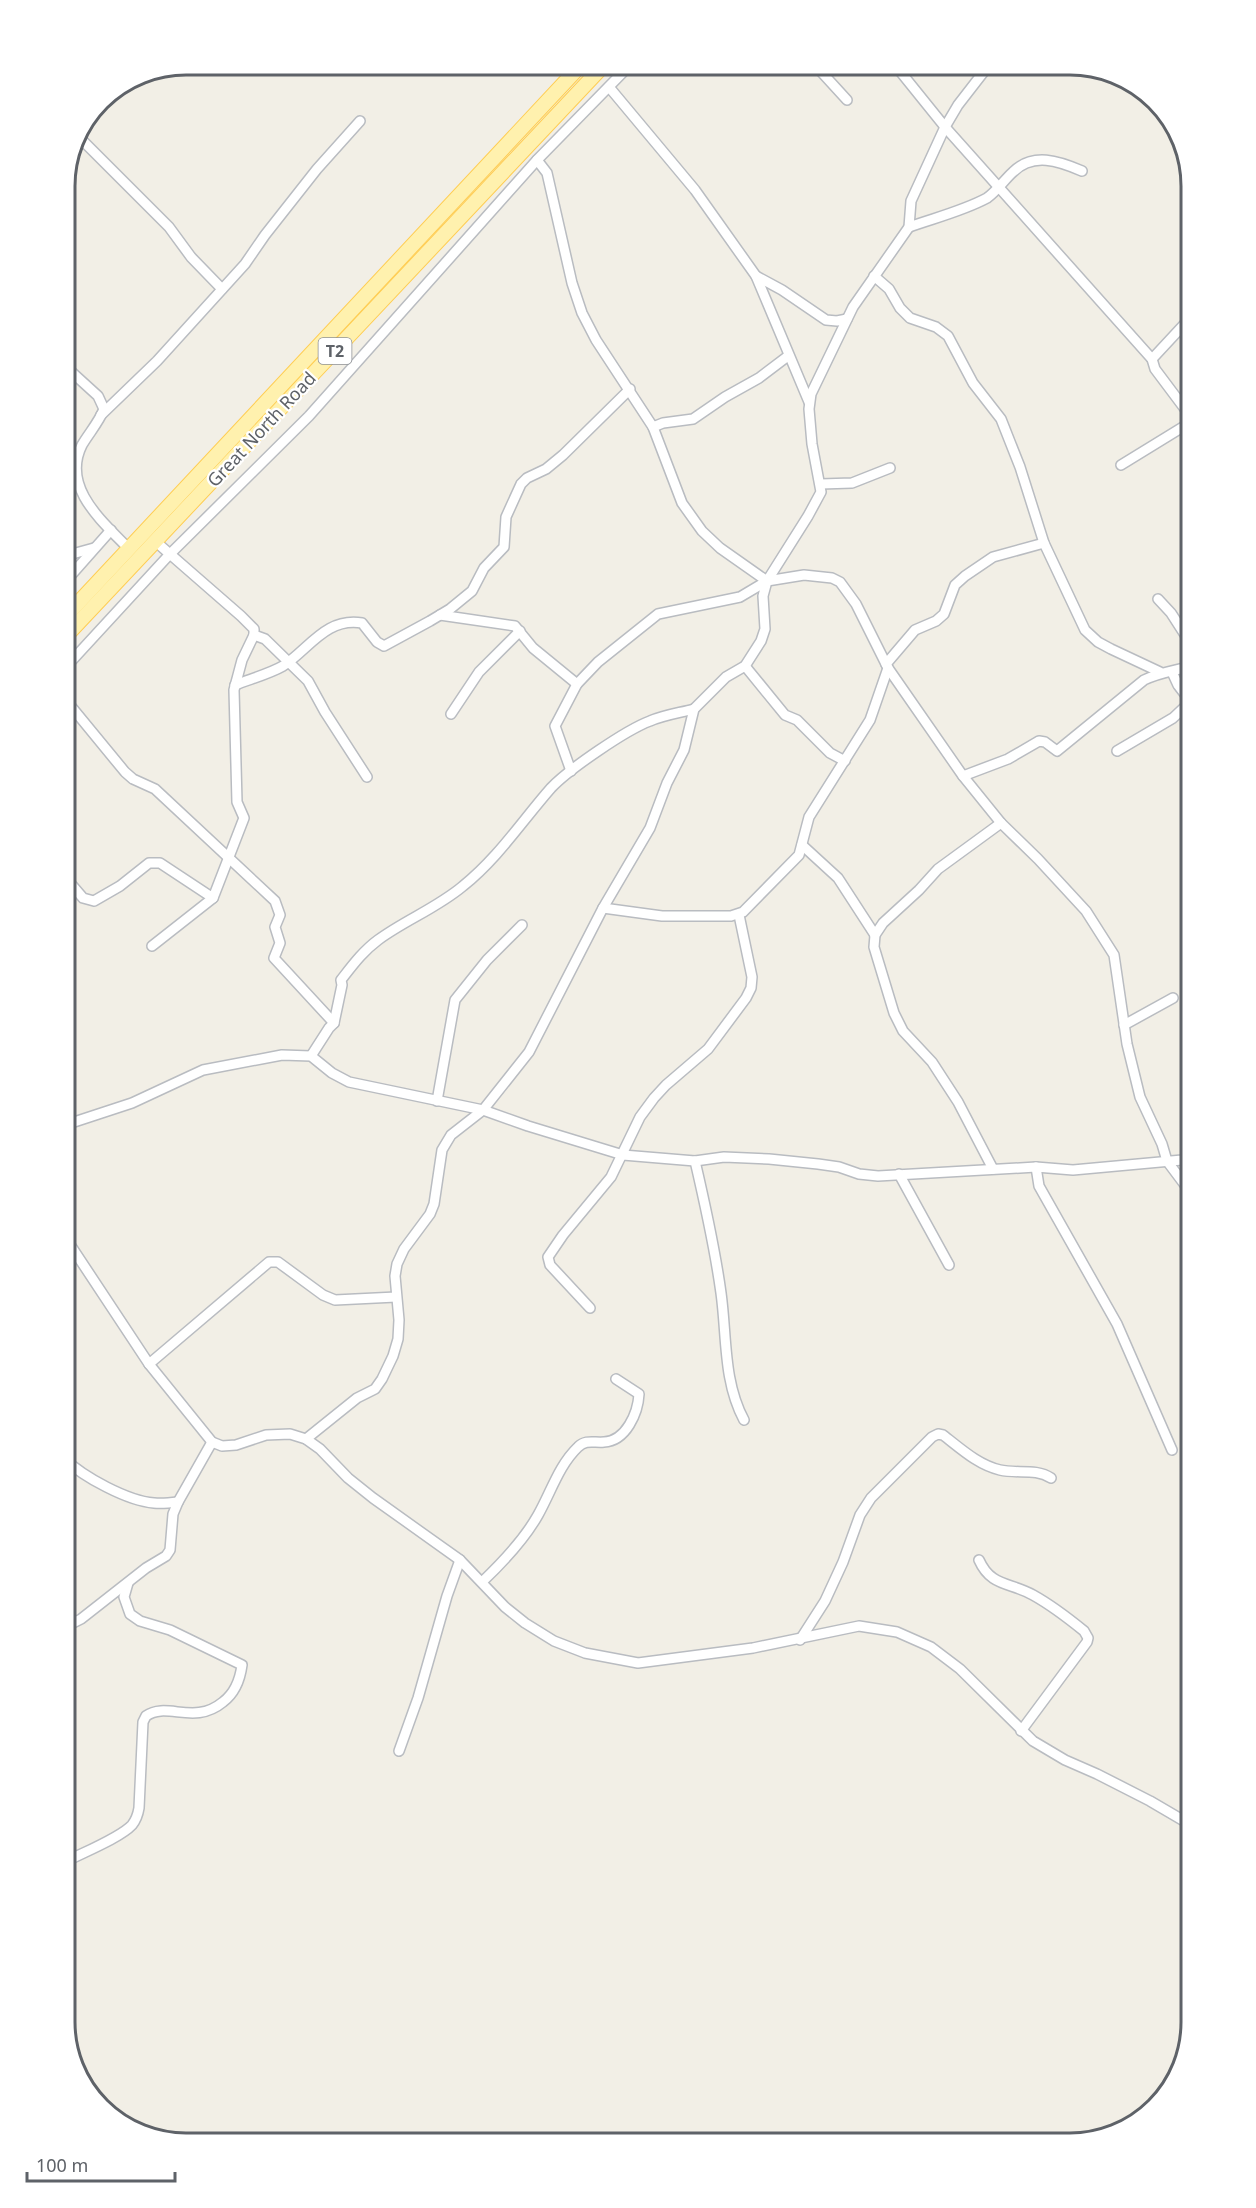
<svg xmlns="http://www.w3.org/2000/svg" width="1256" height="2208" viewBox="0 0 1256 2208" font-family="'Noto Sans',sans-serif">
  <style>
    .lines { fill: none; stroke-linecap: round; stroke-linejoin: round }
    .minor-casing { stroke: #b9bcc1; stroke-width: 12 }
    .primary-casing { stroke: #ffcd52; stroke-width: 16 }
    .minor { stroke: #fff; stroke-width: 9 }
    .primary { stroke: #fff1ae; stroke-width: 14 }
    .labels { text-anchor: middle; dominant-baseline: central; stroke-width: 4.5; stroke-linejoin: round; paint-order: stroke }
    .shield { fill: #fff; stroke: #8e9195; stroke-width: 1.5 }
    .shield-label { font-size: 16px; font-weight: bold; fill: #5e6268 }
    .street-label { font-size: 18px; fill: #5e6268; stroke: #fff }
    .rim { fill: none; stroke: #5e6268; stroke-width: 3 }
  </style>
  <rect width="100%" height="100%" fill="#f2efe6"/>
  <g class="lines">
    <defs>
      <g id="minor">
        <path d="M 815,65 L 847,100"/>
        <path d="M 895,65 L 945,127 L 1152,359 L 1155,369 L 1191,417"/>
        <path d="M 609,87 L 695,190 L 756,276 L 809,402"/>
        <path d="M 83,141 L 169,227 L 191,257 L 222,289"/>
        <path d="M 537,160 L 547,173 L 572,283 L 582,313 L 596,340 L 653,427 L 682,503 L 702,531 L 720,548 L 767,581 L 804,575 L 832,578 L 840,582 L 856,604 L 888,668 L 963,776 L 1001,823 L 1038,859 L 1086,911 L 1114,955 L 1127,1044 L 1140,1097 L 1162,1144 L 1167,1161 L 1191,1193"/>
        <path d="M 909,227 C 934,218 963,211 987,198 C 997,191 1004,180 1013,172 C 1033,152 1059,161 1082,171"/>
        <path d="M 756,276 L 782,290 L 826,320 L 837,321 L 847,319"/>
        <path d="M 874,276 L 889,289 L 900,308 L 910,318 L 936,327 L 948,336 L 973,383 L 1001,419 L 1020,467 L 1044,543 L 1085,630 L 1098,642 L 1111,649 L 1160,672"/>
        <path d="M 1152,359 L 1191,317"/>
        <path d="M 65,366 L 98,396 L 104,409 C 99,422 89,433 82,445 C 61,487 102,521 128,548"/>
        <path d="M 101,415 L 157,361 L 245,264 L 265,235 L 317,169 L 360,121"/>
        <path d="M 653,427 L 663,423 L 693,419 L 725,397 L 759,378 L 788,356"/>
        <path d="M 1121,465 L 1191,422"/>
        <path d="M 821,484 L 852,483 L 890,468"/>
        <path d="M 155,541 L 241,616 L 254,629 L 254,635 L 265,639 L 308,681 L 325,712 L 367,777"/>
        <path d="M 65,556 L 94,548"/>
        <path d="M 65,582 L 111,530"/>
        <path d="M 1158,599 L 1171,613 L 1191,644"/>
        <path d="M 440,615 L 515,626 L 533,648 L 577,684"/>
        <path d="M 886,664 L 915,630 L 936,621 L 944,614 L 955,585 L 965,576 L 993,557 L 1044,543"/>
        <path d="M 745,666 L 785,715 L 797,720 L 830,753 L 845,761"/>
        <path d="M 65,668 L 169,555 L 309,416 L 537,160 L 630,65"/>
        <path d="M 1172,672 L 1178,685 L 1191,702"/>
        <path d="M 235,685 C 250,679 269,674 283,666 C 309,649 326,617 362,623 L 377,642 L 384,646 L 430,621 L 450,609 L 472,591 L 484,568 L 504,547 L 506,517 L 521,484 L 527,478 L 546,469 L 563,455 L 630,389"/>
        <path d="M 65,699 L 125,772 L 133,779 L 155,789 L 275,901 L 280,915 L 275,927 L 280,943 L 274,958 L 334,1023"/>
        <path d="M 451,714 L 479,672 L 520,631"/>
        <path d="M 1117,751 L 1173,718 L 1191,701"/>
        <path d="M 571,771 L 555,726 L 577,684 L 598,662 L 658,614 L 740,597 L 767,581"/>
        <path d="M 963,776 L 1008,759 L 1039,741 L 1045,742 L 1057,751 L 1144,680 C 1160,672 1175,671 1191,666"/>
        <path d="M 802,845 L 838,878 L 875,935"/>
        <path d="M 65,877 L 83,898 L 94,901 L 120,886 L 149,863 L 160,863 L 213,898 L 244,818 L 237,802 L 234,690 L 242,660 L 254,635"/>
        <path d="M 603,908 L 662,916 L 731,916 L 743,912 L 799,855 L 809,817 L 870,720 L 888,668"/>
        <path d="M 152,946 L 213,898"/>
        <path d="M 1124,1025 L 1173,998"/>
        <path d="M 311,1056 L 329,1028 L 334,1023 L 342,985 L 341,980 C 352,966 363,951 378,940 C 405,920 437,908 463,886 C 498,858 522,821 551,788 C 569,769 626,730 650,721 C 664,715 679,713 694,709"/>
        <path d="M 437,1101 L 455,1000 L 487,960 L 522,925"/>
        <path d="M 65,1125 L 132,1103 L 203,1070 L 282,1055 L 311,1056 L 332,1073 L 349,1082 L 483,1110 L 528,1126 L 623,1155 L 695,1161 L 724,1157 L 769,1159 L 818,1164 L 839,1167 L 859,1174 L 878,1176 L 1036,1167 L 1073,1170 L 1182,1160 L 1191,1157"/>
        <path d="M 695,1161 C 705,1204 715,1249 721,1293 C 727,1336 723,1381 744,1420"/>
        <path d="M 1036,1167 L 1039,1186 L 1117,1324 L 1172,1450"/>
        <path d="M 993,1169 L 958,1102 L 932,1062 L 903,1031 L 894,1013 L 874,947 L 875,935 L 883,923 L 919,890 L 938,869 L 1001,823"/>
        <path d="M 899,1174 L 949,1265"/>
        <path d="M 65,1237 L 149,1364 L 212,1442 L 222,1446 L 236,1445 L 266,1435 L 290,1434 L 306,1439 L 320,1449 L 348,1478 L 373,1498 L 460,1560 L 505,1607 L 525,1623 L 554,1641 L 585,1653 L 638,1663 L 753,1648 L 859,1626 L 897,1632 L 931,1647 L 960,1669 L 1033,1741 L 1065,1760 L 1097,1774 L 1150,1801 L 1191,1825"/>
        <path d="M 590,1308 L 550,1265 L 548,1257 L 563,1235 L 611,1177 L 640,1117 L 654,1098 L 666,1085 L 708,1049 L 746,998 L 751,988 L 752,977 L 739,915"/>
        <path d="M 149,1364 L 269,1262 L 278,1262 L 323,1295 L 335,1300 L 396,1297"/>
        <path d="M 306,1439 L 357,1398 L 375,1389 L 382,1379 L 393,1356 L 398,1339 L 399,1320 L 395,1276 L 397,1264 L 404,1249 L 430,1214 L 434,1204 L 442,1150 L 451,1135 L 483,1110 L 529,1052 L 603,908 L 650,828 L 667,783 L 684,750 L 694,709 L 726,677 L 745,666 L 761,641 L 765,629 L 763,596 L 767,581 L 808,516 L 821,492 L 812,444 L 809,409 L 811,394 L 853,307 L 909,227 L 911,201 L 945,127 L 958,105 L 989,65"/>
        <path d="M 65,1459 C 83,1477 128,1501 154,1503 C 161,1504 170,1503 178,1502"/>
        <path d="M 979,1560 C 991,1587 1010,1582 1033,1595 C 1051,1605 1068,1618 1084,1631 L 1088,1638 L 1087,1642 L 1021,1731"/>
        <path d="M 482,1582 C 503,1562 524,1540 538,1515 C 551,1492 559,1465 578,1447 C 586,1439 594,1443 604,1442 C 626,1441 638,1413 639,1394 L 616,1379"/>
        <path d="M 65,1627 L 81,1619 L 146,1568 L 166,1556 L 170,1550 L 173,1514 L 178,1502 L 212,1442"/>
        <path d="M 800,1640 L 825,1601 L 843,1562 L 860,1515 L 871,1498 L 932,1437 L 938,1434 L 943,1435 C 960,1448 978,1465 1000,1470 C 1017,1474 1036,1468 1051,1478"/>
        <path d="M 399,1751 L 418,1698 L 447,1596 L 460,1560"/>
        <path d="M 65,1862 C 82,1853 120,1838 132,1825 C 136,1820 138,1814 139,1808 L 143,1722 L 146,1716 C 167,1701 194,1726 223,1702 C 235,1693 240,1680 242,1665 L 170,1630 L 140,1621 L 130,1614 L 124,1597 L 128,1583"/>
      </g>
      <g id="primary">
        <path d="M 65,617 L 581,65"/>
        <path d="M 65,637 L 604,65"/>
      </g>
    </defs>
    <!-- minor casing -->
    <use href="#minor" class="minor-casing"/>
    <!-- primary casing -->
    <use href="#primary" class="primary-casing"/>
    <!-- minor -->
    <use href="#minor" class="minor"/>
    <!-- primary -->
    <use href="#primary" class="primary"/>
  </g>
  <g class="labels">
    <!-- shield labels -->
    <rect class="shield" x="318.5" y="338" width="33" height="26" rx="4.5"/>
    <g class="shield-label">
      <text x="335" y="351">T2</text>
    </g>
    <!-- street labels -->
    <g class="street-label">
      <text transform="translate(261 429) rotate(-47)">Great North Road</text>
    </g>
  </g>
  <!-- crop -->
  <path d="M0 0H1256V2208H0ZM186 75H1070A111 111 0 0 1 1181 186V2022A111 111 0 0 1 1070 2133H186A111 111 0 0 1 75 2022V186A111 111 0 0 1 186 75Z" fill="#fff" fill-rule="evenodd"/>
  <path class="rim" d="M186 75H1070A111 111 0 0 1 1181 186V2022A111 111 0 0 1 1070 2133H186A111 111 0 0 1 75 2022V186A111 111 0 0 1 186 75Z"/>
  <!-- scale -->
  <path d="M27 2172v9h148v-9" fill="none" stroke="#5e6268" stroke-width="3"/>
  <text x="36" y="2172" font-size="18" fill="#5e6268" stroke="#ffffff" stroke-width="4.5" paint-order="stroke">100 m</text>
</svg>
